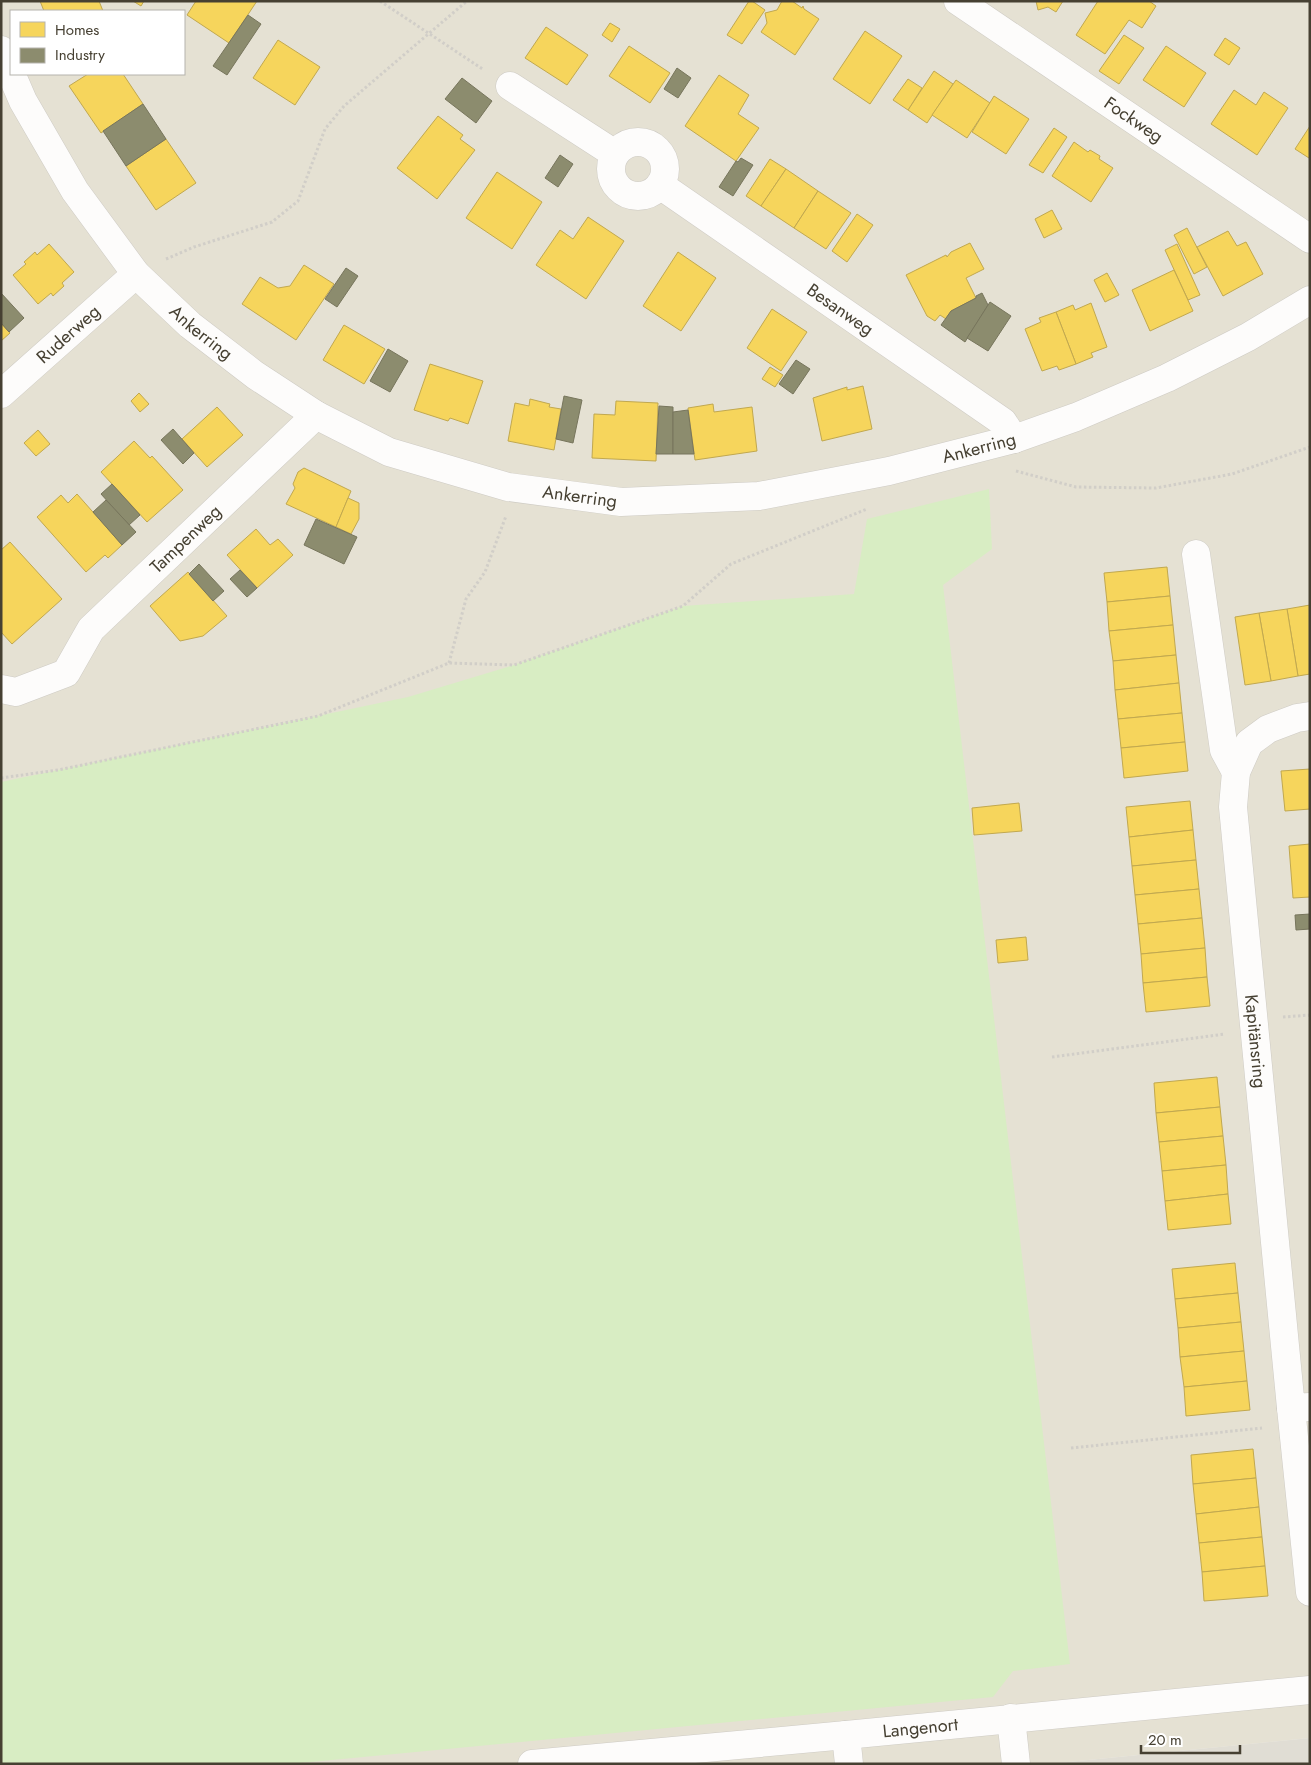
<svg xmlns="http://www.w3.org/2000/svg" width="1311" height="1765" viewBox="0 0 1311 1765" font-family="Jost,sans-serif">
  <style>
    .residential { fill: #e5e1d3; fill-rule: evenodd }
    .industrial { fill: #e0ddd4 }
    .green { fill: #d8edc3 }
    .homes { fill: #f6d55c; stroke: #c1a84f }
    .industry { fill: #8c8c6e; stroke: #77755c }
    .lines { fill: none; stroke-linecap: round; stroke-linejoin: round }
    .minor-casing { stroke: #cecbc4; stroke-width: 29 }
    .path { stroke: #d1cec8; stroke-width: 3; stroke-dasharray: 2.5 2.5; stroke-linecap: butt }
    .minor { stroke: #fdfcfb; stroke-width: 28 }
    .labels { text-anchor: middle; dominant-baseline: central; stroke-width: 5; stroke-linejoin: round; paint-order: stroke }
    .street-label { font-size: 18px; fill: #464032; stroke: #fff }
  </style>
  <rect width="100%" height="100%" fill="#f0eee6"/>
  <!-- residential -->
  <path class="residential" d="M 1,1 L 1310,1 L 1310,1738 L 1048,1764 L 1,1764 ZM 11,11 L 184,11 L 184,74 L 11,74 Z"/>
  <!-- industrial -->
  <path class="industrial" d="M 1310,1738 L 1310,1764 L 1048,1764 Z"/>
  <!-- green -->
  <path class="green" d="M 989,489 L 992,549 L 943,585 L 1070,1664 L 1013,1671 L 993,1697 L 290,1764 L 1,1764 L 1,782 L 408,697 L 514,665 L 683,606 L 854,594 L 867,519 Z"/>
  <!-- homes -->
  <g class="homes">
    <path d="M 40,1 L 99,1 L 103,11 L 44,11 Z"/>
    <path d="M 133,1 L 144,1 L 141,6 Z"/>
    <path d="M 196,1 L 257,1 L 229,43 L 187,15 Z"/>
    <path d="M 749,1 L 752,1 L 765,10 L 742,44 L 727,35 Z"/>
    <path d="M 782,1 L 792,1 L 802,8 L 803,6 L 804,9 L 819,19 L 795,55 L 761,32 L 767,23 L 765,13 L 777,10 Z"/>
    <path d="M 1036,1 L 1063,1 L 1056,12 L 1048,7 L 1038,10 Z"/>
    <path d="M 1098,1 L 1149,1 L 1156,6 L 1142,28 L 1129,20 L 1105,54 L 1076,35 Z"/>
    <path d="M 610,23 L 620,29 L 612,42 L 602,35 Z"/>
    <path d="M 546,27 L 588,55 L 567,85 L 525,58 Z"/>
    <path d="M 865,31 L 902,56 L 870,104 L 833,79 Z"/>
    <path d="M 1124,35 L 1144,48 L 1119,84 L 1099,71 Z"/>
    <path d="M 1225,38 L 1240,48 L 1229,65 L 1214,55 Z"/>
    <path d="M 278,40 L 320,67 L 295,105 L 253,78 Z"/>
    <path d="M 629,46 L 670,73 L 650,103 L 609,76 Z"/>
    <path d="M 1166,46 L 1206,73 L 1184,107 L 1143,80 Z"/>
    <path d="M 934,71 L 953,84 L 927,123 L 908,110 Z"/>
    <path d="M 88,74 L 123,74 L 143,104 L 101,133 L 69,86 Z"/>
    <path d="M 719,75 L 749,95 L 738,114 L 759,128 L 736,161 L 685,126 Z"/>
    <path d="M 908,79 L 922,88 L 908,110 L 893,100 Z"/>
    <path d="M 956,80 L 990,103 L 967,138 L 932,115 Z"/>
    <path d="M 1234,90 L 1256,105 L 1264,92 L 1288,108 L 1257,155 L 1211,124 Z"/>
    <path d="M 994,96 L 1029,119 L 1006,154 L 972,132 Z"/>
    <path d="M 438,116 L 463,135 L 460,139 L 475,150 L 437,199 L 397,168 Z"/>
    <path d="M 1310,126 L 1310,157 L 1309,158 L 1295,149 Z"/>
    <path d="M 1054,128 L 1067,137 L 1043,173 L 1029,165 Z"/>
    <path d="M 166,139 L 196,183 L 156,210 L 126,166 Z"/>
    <path d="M 1074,142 L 1088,152 L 1090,150 L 1100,156 L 1099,159 L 1113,168 L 1091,202 L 1052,176 Z"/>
    <path d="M 770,159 L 786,169 L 761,206 L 746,196 Z"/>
    <path d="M 786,169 L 818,191 L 794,228 L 761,206 Z"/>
    <path d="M 497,172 L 542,202 L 512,249 L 466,218 Z"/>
    <path d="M 818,191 L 851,213 L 826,249 L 794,228 Z"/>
    <path d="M 1052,210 L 1062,229 L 1044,238 L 1035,219 Z"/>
    <path d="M 857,214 L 873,225 L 847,262 L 832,251 Z"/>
    <path d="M 588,217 L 624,241 L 586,299 L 536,265 L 560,230 L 573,239 Z"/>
    <path d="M 1187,228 L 1207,267 L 1194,274 L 1174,235 Z"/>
    <path d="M 1228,231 L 1237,246 L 1246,242 L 1263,274 L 1223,296 L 1197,247 Z"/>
    <path d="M 970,243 L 984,269 L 966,278 L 976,298 L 951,311 L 946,319 L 940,315 L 935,321 L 927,316 L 906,275 L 946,255 L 947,257 L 951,252 Z"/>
    <path d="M 49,244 L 74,272 L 62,283 L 64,286 L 53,296 L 51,293 L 38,304 L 13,275 L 26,264 L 24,262 L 35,252 L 37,255 Z"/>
    <path d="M 1177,244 L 1200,295 L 1188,300 L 1165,250 Z"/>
    <path d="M 678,252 L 716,278 L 681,331 L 643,306 Z"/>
    <path d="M 304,265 L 334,284 L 296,340 L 242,304 L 260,277 L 278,288 L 290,286 Z"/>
    <path d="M 1174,270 L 1193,311 L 1150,331 L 1132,290 Z"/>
    <path d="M 1107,273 L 1119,295 L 1105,302 L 1094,280 Z"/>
    <path d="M 1091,303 L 1107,347 L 1091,353 L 1093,357 L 1076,364 L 1056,312 L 1073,305 L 1075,310 Z"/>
    <path d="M 772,309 L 807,332 L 781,371 L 747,348 Z"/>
    <path d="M 1056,312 L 1076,364 L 1059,370 L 1057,366 L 1042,371 L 1025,329 L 1041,322 L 1039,318 Z"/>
    <path d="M 1,323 L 10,333 L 1,341 Z"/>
    <path d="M 344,325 L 385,349 L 364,384 L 323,360 Z"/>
    <path d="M 430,364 L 483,381 L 468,424 L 450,418 L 448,421 L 414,410 Z"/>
    <path d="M 770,367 L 783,375 L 775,387 L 762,379 Z"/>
    <path d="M 863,386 L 872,429 L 822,441 L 813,398 L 847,387 L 847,390 Z"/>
    <path d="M 139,393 L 149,404 L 140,412 L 131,401 Z"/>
    <path d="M 530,399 L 550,404 L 549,407 L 561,409 L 554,450 L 508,441 L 515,403 L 529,406 Z"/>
    <path d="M 616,401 L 658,403 L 656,461 L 592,458 L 594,414 L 615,415 Z"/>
    <path d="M 713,404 L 714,412 L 752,407 L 757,451 L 695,460 L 688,408 Z"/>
    <path d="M 217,407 L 243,435 L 207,467 L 182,439 Z"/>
    <path d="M 38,430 L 50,444 L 36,456 L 24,443 Z"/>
    <path d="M 134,441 L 150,458 L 152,456 L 183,490 L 147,522 L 101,472 Z"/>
    <path d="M 304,468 L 351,491 L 336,527 L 286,504 L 295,488 L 293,484 L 298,472 Z"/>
    <path d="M 77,494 L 122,545 L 108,558 L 105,555 L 86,572 L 37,517 L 61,495 L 68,503 Z"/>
    <path d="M 348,498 L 359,503 L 359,519 L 351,534 L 336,527 Z"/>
    <path d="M 256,529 L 270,545 L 278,539 L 293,555 L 257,588 L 227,555 Z"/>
    <path d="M 10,542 L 62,599 L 12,644 L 1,632 L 1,550 Z"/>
    <path d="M 1167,567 L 1170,596 L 1107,602 L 1104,573 Z"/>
    <path d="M 188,572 L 227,616 L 203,636 L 180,641 L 150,606 Z"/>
    <path d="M 1170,596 L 1173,625 L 1109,631 L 1107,602 Z"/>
    <path d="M 1310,605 L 1310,674 L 1298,676 L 1287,609 Z"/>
    <path d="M 1287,609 L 1298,676 L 1271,681 L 1259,613 Z"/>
    <path d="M 1259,613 L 1271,681 L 1245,685 L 1235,617 Z"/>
    <path d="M 1173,625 L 1176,655 L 1113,661 L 1109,631 Z"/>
    <path d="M 1176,655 L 1179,683 L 1115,690 L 1113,661 Z"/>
    <path d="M 1179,683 L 1182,713 L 1118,719 L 1115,690 Z"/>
    <path d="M 1182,713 L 1185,742 L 1121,748 L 1118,719 Z"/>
    <path d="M 1185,742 L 1188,771 L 1124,778 L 1121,748 Z"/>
    <path d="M 1310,769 L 1310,809 L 1285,811 L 1281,771 Z"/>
    <path d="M 1190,801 L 1193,830 L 1129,837 L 1126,807 Z"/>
    <path d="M 1019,803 L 1022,831 L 974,835 L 972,808 Z"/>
    <path d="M 1193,830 L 1196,860 L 1132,866 L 1129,837 Z"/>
    <path d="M 1310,844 L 1310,897 L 1293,898 L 1289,846 Z"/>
    <path d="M 1196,860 L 1199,889 L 1135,895 L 1132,866 Z"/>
    <path d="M 1199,889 L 1202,918 L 1138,924 L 1135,895 Z"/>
    <path d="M 1202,918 L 1205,948 L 1141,954 L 1138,924 Z"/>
    <path d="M 1026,937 L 1028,960 L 998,963 L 996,940 Z"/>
    <path d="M 1205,948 L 1207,977 L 1143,983 L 1141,954 Z"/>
    <path d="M 1207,977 L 1210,1006 L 1146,1012 L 1143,983 Z"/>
    <path d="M 1217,1077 L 1220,1107 L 1156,1113 L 1154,1083 Z"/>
    <path d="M 1220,1107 L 1223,1136 L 1159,1142 L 1156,1113 Z"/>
    <path d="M 1223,1136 L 1226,1165 L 1162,1171 L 1159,1142 Z"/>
    <path d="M 1226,1165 L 1228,1194 L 1165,1201 L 1162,1171 Z"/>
    <path d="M 1228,1194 L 1231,1224 L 1168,1230 L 1165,1201 Z"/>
    <path d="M 1235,1263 L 1238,1293 L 1175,1299 L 1172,1269 Z"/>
    <path d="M 1238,1293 L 1241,1322 L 1178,1328 L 1175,1299 Z"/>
    <path d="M 1241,1322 L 1244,1351 L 1180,1357 L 1178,1328 Z"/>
    <path d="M 1244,1351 L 1247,1381 L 1184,1387 L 1180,1357 Z"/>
    <path d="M 1247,1381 L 1250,1410 L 1186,1416 L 1184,1387 Z"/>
    <path d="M 1253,1449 L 1256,1478 L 1193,1484 L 1191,1455 Z"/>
    <path d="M 1256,1478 L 1259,1507 L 1196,1514 L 1193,1484 Z"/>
    <path d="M 1259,1507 L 1262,1537 L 1199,1543 L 1196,1514 Z"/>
    <path d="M 1262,1537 L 1265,1566 L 1202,1572 L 1199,1543 Z"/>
    <path d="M 1265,1566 L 1268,1596 L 1204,1601 L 1202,1572 Z"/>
  </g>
  <!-- industry -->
  <g class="industry">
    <path d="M 248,15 L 261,24 L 227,75 L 213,66 Z"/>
    <path d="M 677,68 L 691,78 L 678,98 L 664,89 Z"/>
    <path d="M 462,78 L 492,101 L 476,123 L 445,99 Z"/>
    <path d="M 143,104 L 166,139 L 126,166 L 103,131 Z"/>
    <path d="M 560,155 L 573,164 L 558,187 L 545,178 Z"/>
    <path d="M 741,158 L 753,165 L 733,196 L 719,187 L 736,161 L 738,162 Z"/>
    <path d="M 346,268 L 358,276 L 337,307 L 325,299 Z"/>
    <path d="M 1,293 L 24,318 L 9,332 L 1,323 Z"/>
    <path d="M 982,293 L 988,305 L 965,342 L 941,325 L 951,311 L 976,298 L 976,296 Z"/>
    <path d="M 990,302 L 1011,316 L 988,351 L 967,338 Z"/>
    <path d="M 388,349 L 408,361 L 390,392 L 370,381 Z"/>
    <path d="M 796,360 L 810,369 L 793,394 L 779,384 Z"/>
    <path d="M 564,396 L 582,400 L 573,443 L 556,439 Z"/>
    <path d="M 659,406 L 673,407 L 673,454 L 656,454 Z"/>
    <path d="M 688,410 L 694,454 L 673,454 L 673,412 Z"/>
    <path d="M 173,429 L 194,453 L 183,464 L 161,440 Z"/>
    <path d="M 112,484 L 140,515 L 129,525 L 101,494 Z"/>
    <path d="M 106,500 L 136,532 L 122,545 L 93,512 Z"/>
    <path d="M 316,519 L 357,537 L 344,564 L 304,545 Z"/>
    <path d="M 199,564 L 224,591 L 213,601 L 189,574 Z"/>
    <path d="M 240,570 L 257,588 L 247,597 L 230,579 Z"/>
    <path d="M 1310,914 L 1310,929 L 1296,930 L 1295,915 Z"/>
  </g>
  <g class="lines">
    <defs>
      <g id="minor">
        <path id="s1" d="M 958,1 L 1310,239"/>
        <path id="s2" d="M 1,50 L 23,101 L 75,191 L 136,274 L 190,325 L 255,375 L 316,415 L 389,452 L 508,487 L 621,502 L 759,496 L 889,471 L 1014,439 L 1076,417 L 1167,378 L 1248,337 L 1310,300"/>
        <path d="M 510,86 L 615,154"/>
        <circle cx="638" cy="169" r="27"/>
        <path id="s3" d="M 660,185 L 1003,422 L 1014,439"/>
        <path id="s4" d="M 1,394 L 136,274"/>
        <path d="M 1196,554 L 1224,750 L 1236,772"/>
        <path id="s5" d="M 1,689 L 16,692 L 66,673 L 91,629 L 316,415"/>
        <path id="s6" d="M 1310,716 L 1297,718 L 1268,729 L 1249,743 L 1236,772 L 1233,807 L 1291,1408 L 1310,1407"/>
        <path d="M 1291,1408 L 1310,1592"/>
        <path d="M 1011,1718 L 1016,1764"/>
        <path d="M 846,1735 L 849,1764"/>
        <path id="s7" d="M 532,1764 L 846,1735 L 1310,1690"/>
      </g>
    </defs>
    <!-- minor casing -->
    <use href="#minor" class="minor-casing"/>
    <!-- path -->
    <g class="path">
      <path d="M 380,1 L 484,70"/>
      <path d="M 166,259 L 194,247 L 272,222 L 298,201 L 325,129 L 344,106 L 467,1"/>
      <path d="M 1016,471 L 1076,487 L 1156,488 L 1232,474 L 1310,447"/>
      <path d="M 449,663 L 466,599 L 485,572 L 506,516"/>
      <path d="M 1,778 L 58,770 L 318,716 L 449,663 L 514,665 L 683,606 L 731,564 L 867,509"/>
      <path d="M 1283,1017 L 1310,1015"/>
      <path d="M 1052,1057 L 1225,1034"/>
      <path d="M 1071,1448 L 1262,1428"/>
    </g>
    <!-- minor -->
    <use href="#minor" class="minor"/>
  </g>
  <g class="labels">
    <!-- street labels -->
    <g class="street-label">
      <text stroke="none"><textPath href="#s1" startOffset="212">Fockweg</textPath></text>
      <text stroke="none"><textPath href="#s3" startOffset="219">Besanweg</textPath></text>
      <text stroke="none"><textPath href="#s2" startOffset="350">Ankerring</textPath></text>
      <text stroke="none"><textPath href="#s4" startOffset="90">Ruderweg</textPath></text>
      <text stroke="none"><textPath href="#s2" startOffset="1175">Ankerring</textPath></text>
      <text stroke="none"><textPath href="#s2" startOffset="770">Ankerring</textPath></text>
      <text stroke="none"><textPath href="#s5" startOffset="250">Tampenweg</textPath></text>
      <text stroke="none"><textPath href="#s6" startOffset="370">Kapitänsring</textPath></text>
      <text stroke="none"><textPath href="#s7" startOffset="390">Langenort</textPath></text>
    </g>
  </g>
  <!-- border -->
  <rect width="1311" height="1765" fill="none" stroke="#464032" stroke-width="5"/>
  <!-- legend -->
  <rect x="10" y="10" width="175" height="65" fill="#ffffff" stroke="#b5b3ad"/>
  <rect x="20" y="22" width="25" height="15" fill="#f6d55c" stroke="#b5b3ad"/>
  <text x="55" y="35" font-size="15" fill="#464032">Homes</text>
  <rect x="20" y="48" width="25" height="15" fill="#8c8c6e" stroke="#b5b3ad"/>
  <text x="55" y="60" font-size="15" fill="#464032">Industry</text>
  <!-- scale -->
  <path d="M1141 1745v8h99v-8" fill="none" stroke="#464032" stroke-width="2.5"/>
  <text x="1148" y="1745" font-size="15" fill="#464032" stroke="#ffffff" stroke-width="4" paint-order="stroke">20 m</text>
</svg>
